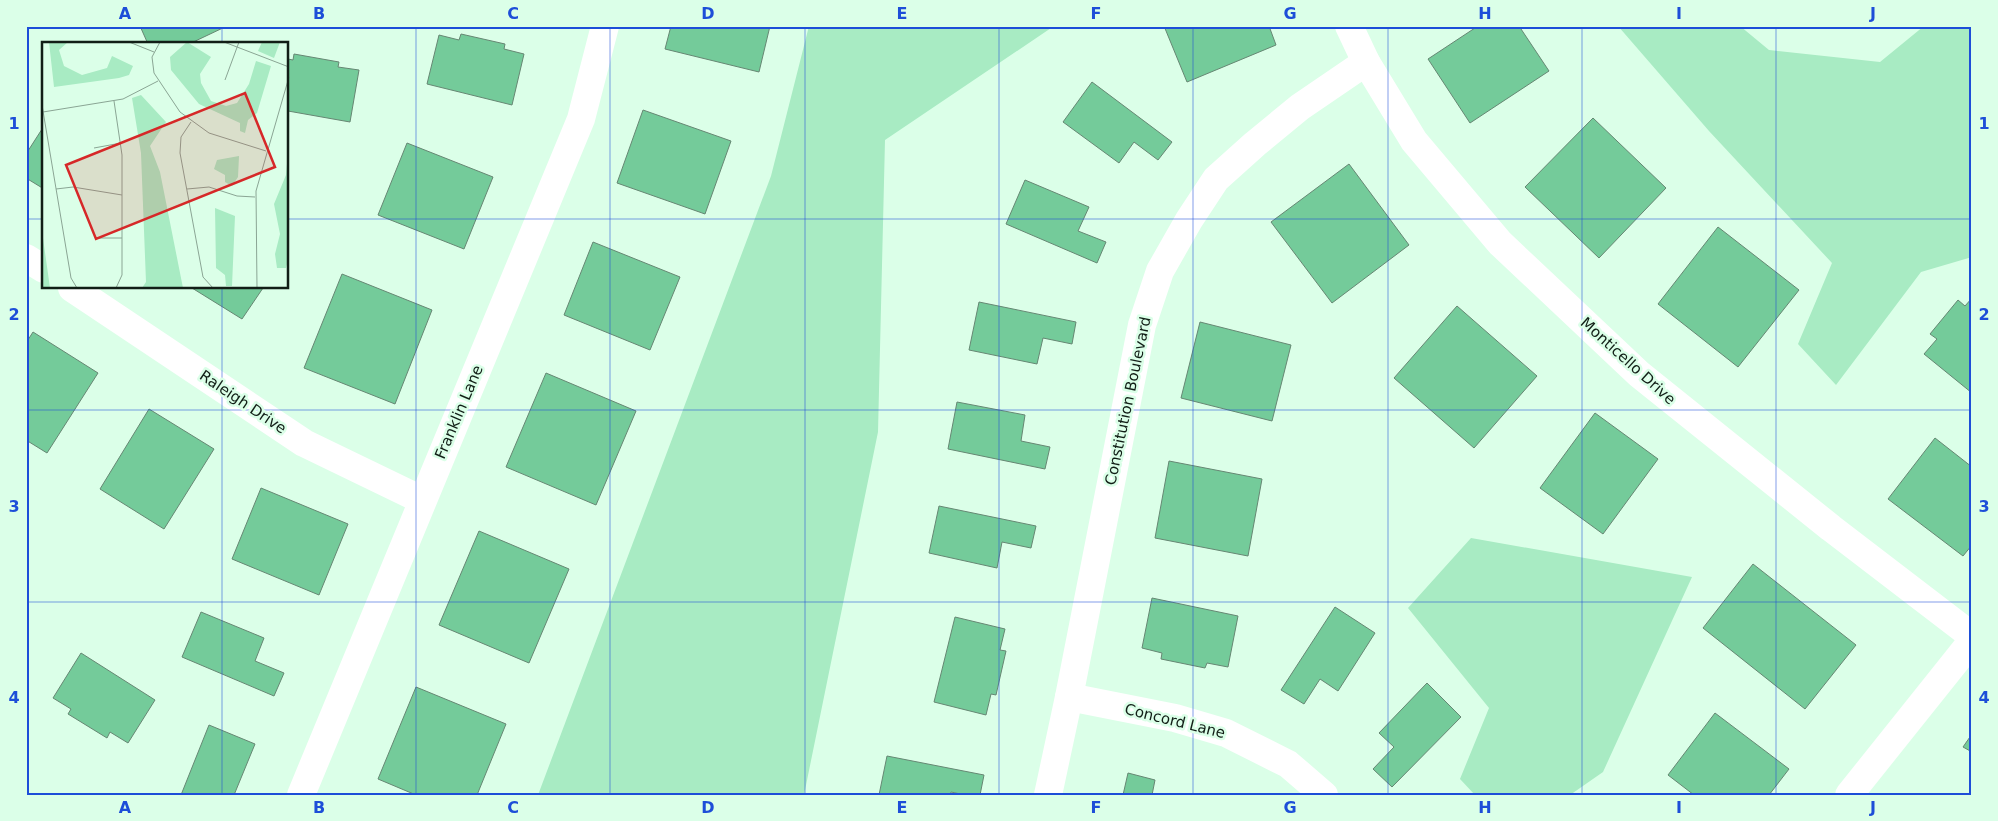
<svg xmlns="http://www.w3.org/2000/svg" width="1998" height="821" viewBox="0 0 1998 821" font-family="'DejaVu Sans',sans-serif">
  <style>
    .green { fill: #a8ebc3 }
    .building { fill: #74cb9a; stroke: #668773 }
    .lines { fill: none; stroke-linecap: round; stroke-linejoin: round }
    .minor { stroke: #fff; stroke-width: 28 }
    .grid { fill: none; stroke: #1d4ed8; stroke-width: 1; stroke-opacity: 0.55 }
    .labels { text-anchor: middle; dominant-baseline: central; stroke-width: 5; stroke-linejoin: round; paint-order: stroke }
    .street-label { font-size: 15px; fill: #111e16; stroke: #dbffe8 }
    .inset-road { fill: none; stroke: #8aa594; stroke-width: 1 }
    .view { fill: #d62828; fill-opacity: 0.15; stroke: #d62828; stroke-width: 2.5 }
    .inset-edge { fill: none; stroke: #111e16; stroke-width: 2.5 }
    .neatline { fill: none; stroke: #1d4ed8; stroke-width: 2 }
    .grid-label { font-size: 16px; text-anchor: middle; font-weight: bold; fill: #1d4ed8 }
  </style>
  <rect width="100%" height="100%" fill="#dbffe8"/>
  <!-- green -->
  <g class="green">
    <path d="M 809,26 L 1054,26 L 885,140 L 878,432 L 804,795 L 538,795 L 771,176 Z"/>
    <path d="M 1618,26 L 1740,26 L 1769,50 L 1880,62 L 1924,26 L 1972,26 L 1972,257 L 1921,272 L 1836,385 L 1798,344 L 1832,263 L 1709,131 Z"/>
    <path d="M 1471,538 L 1692,577 L 1603,772 L 1570,795 L 1475,795 L 1460,779 L 1489,708 L 1408,608 Z"/>
  </g>
  <!-- building -->
  <g class="building">
    <path d="M 140,26 L 227,26 L 189,44 L 148,44 Z"/>
    <path d="M 671,26 L 770,26 L 759,72 L 665,49 Z"/>
    <path d="M 1164,26 L 1269,26 L 1276,45 L 1187,82 Z"/>
    <path d="M 1478,26 L 1519,26 L 1549,71 L 1470,123 L 1428,59 Z"/>
    <path d="M 461,34 L 505,44 L 504,49 L 524,54 L 512,105 L 427,84 L 439,35 L 459,40 Z"/>
    <path d="M 294,54 L 339,62 L 338,67 L 359,70 L 350,122 L 288,111 L 288,59 L 293,60 Z"/>
    <path d="M 1092,82 L 1172,142 L 1158,160 L 1134,142 L 1119,163 L 1063,122 Z"/>
    <path d="M 643,110 L 731,141 L 705,214 L 617,183 Z"/>
    <path d="M 1593,118 L 1666,188 L 1599,258 L 1525,187 Z"/>
    <path d="M 44,126 L 44,189 L 26,178 L 26,154 Z"/>
    <path d="M 407,143 L 493,177 L 464,249 L 378,215 Z"/>
    <path d="M 1349,164 L 1409,245 L 1332,303 L 1271,222 Z"/>
    <path d="M 1025,180 L 1089,207 L 1078,231 L 1106,242 L 1097,263 L 1006,224 Z"/>
    <path d="M 1718,227 L 1799,290 L 1738,367 L 1658,304 Z"/>
    <path d="M 593,242 L 680,277 L 650,350 L 564,315 Z"/>
    <path d="M 342,274 L 432,310 L 395,404 L 304,368 Z"/>
    <path d="M 192,288 L 263,288 L 242,319 Z"/>
    <path d="M 1972,298 L 1972,393 L 1924,354 L 1937,339 L 1930,334 L 1958,300 L 1965,306 Z"/>
    <path d="M 979,302 L 1076,322 L 1072,344 L 1043,338 L 1037,364 L 969,350 Z"/>
    <path d="M 1457,306 L 1537,376 L 1474,448 L 1394,378 Z"/>
    <path d="M 1200,322 L 1291,345 L 1272,421 L 1181,398 Z"/>
    <path d="M 33,332 L 98,373 L 47,453 L 26,440 L 26,343 Z"/>
    <path d="M 546,373 L 636,411 L 596,505 L 506,467 Z"/>
    <path d="M 957,402 L 1025,415 L 1021,441 L 1050,447 L 1045,469 L 948,449 Z"/>
    <path d="M 149,409 L 214,449 L 164,529 L 100,489 Z"/>
    <path d="M 1595,413 L 1658,459 L 1603,534 L 1540,488 Z"/>
    <path d="M 1935,438 L 1972,467 L 1972,545 L 1963,556 L 1888,499 Z"/>
    <path d="M 1169,461 L 1262,479 L 1248,556 L 1155,538 Z"/>
    <path d="M 261,488 L 348,524 L 319,595 L 232,559 Z"/>
    <path d="M 939,506 L 1036,526 L 1031,548 L 1002,542 L 997,568 L 929,553 Z"/>
    <path d="M 479,531 L 569,569 L 529,663 L 439,625 Z"/>
    <path d="M 1753,564 L 1856,645 L 1805,709 L 1703,628 Z"/>
    <path d="M 1152,598 L 1238,616 L 1228,667 L 1207,663 L 1205,668 L 1161,659 L 1162,653 L 1142,648 Z"/>
    <path d="M 1335,607 L 1375,633 L 1338,691 L 1320,679 L 1304,704 L 1281,690 Z"/>
    <path d="M 201,612 L 264,638 L 255,661 L 284,673 L 274,696 L 182,657 Z"/>
    <path d="M 955,617 L 1005,629 L 1000,650 L 1006,651 L 996,695 L 991,694 L 986,715 L 934,702 Z"/>
    <path d="M 81,653 L 155,700 L 128,743 L 110,732 L 107,738 L 68,714 L 71,709 L 53,698 Z"/>
    <path d="M 1427,683 L 1461,717 L 1392,787 L 1373,769 L 1394,747 L 1379,733 Z"/>
    <path d="M 416,687 L 506,724 L 477,795 L 416,795 L 378,779 Z"/>
    <path d="M 1715,713 L 1789,769 L 1769,795 L 1694,795 L 1668,775 Z"/>
    <path d="M 209,725 L 255,744 L 234,795 L 181,795 Z"/>
    <path d="M 1972,734 L 1972,752 L 1963,747 Z"/>
    <path d="M 887,756 L 984,775 L 980,795 L 965,795 L 951,792 L 950,795 L 879,795 Z"/>
    <path d="M 1128,773 L 1155,780 L 1152,795 L 1123,795 Z"/>
  </g>
  <g class="lines">
    <!-- minor -->
    <g class="minor">
      <path d="M 1349,26 L 1366,62 L 1414,141 L 1500,243 L 1639,374 L 1831,528 L 1972,636"/>
      <path d="M 26,258 L 44,269"/>
      <path d="M 72,288 L 304,443 L 422,500"/>
      <path d="M 1069,697 L 1175,718 L 1226,733 L 1288,764 L 1324,795"/>
      <path d="M 301,795 L 581,119 L 605,26"/>
      <path d="M 1048,795 L 1069,697 L 1142,325 L 1160,271 L 1189,220 L 1216,179 L 1255,144 L 1300,107 L 1366,62"/>
      <path d="M 1849,795 L 1972,641"/>
    </g>
  </g>
  <!-- grid -->
  <path class="grid" d="M 222,26 L 222,44M 416,26 L 416,795M 610,26 L 610,795M 805,26 L 805,795M 999,26 L 999,795M 1193,26 L 1193,795M 1388,26 L 1388,795M 1582,26 L 1582,795M 1776,26 L 1776,795M 26,219 L 44,219M 288,219 L 1972,219M 222,288 L 222,795M 26,410 L 1972,410M 26,602 L 1972,602"/>
  <g class="labels">
    <!-- street labels -->
    <g class="street-label">
      <text transform="translate(1628 361) rotate(42)">Monticello Drive</text>
      <text transform="translate(1128 401) rotate(-78)">Constitution Boulevard</text>
      <text transform="translate(243 402) rotate(34)">Raleigh Drive</text>
      <text transform="translate(459 412) rotate(-67)">Franklin Lane</text>
      <text transform="translate(1175 721) rotate(14)">Concord Lane</text>
    </g>
  </g>
  <!-- overview -->
  <g transform="translate(42 42)">
    <rect width="246" height="246" fill="#dbffe8"/>
    <path d="M 7,0 L 26,0 L 17,8 L 22,24 L 40,33 L 65,26 L 70,14 L 91,24 L 87,33 L 77,36 L 12,45 ZM 145,0 L 169,15 L 158,32 L 159,41 L 169,59 L 184,64 L 195,61 L 207,42 L 214,19 L 229,24 L 215,71 L 206,78 L 203,91 L 198,89 L 198,81 L 157,62 L 129,28 L 128,15 ZM 220,0 L 238,0 L 232,16 L 216,9 ZM 99,53 L 124,80 L 108,104 L 118,130 L 141,246 L 100,246 L 104,240 L 99,111 L 90,56 ZM 246,110 L 247,214 L 244,226 L 235,226 L 233,212 L 238,192 L 232,162 L 244,133 ZM 197,114 L 196,135 L 190,144 L 183,140 L 183,133 L 172,127 L 175,118 ZM 173,166 L 193,174 L 190,244 L 184,244 L 183,233 L 174,226 ZM 0,189 L 8,246 L 0,246 Z" fill="#a8ebc3"/>
    <path class="inset-road" d="M 87,0 L 112,10M 118,0 L 110,15 L 112,31 L 138,70 L 167,91 L 224,109M 182,0 L 247,25M 183,38 L 197,0M 72,59 L 80,113 L 80,233 L 74,246M 0,63 L 29,236 L 35,246M 1,70 L 81,57 L 116,39M 149,80 L 139,95 L 138,111 L 161,235 L 171,246M 52,106 L 79,101M 14,147 L 31,145 L 80,153M 145,147 L 167,145 L 195,154 L 213,155M 56,196 L 80,196M 215,246 L 214,149 L 247,35"/>
    <path class="view" d="M 203,51 L 233,125 L 54,197 L 24,123 Z"/>
    <rect width="246" height="246" class="inset-edge"/>
  </g>
  <!-- border -->
  <rect width="1998" height="821" fill="none" stroke="#dbffe8" stroke-width="55"/>
  <rect x="28" y="28" width="1942" height="766" class="neatline"/>
  <g class="grid-label">
    <text x="125" y="19">A</text>
    <text x="319" y="19">B</text>
    <text x="513" y="19">C</text>
    <text x="708" y="19">D</text>
    <text x="902" y="19">E</text>
    <text x="1096" y="19">F</text>
    <text x="1290" y="19">G</text>
    <text x="1485" y="19">H</text>
    <text x="1679" y="19">I</text>
    <text x="1873" y="19">J</text>
    <text x="14" y="129">1</text>
    <text x="1984" y="129">1</text>
    <text x="14" y="320">2</text>
    <text x="1984" y="320">2</text>
    <text x="14" y="512">3</text>
    <text x="1984" y="512">3</text>
    <text x="14" y="703">4</text>
    <text x="1984" y="703">4</text>
    <text x="125" y="813">A</text>
    <text x="319" y="813">B</text>
    <text x="513" y="813">C</text>
    <text x="708" y="813">D</text>
    <text x="902" y="813">E</text>
    <text x="1096" y="813">F</text>
    <text x="1290" y="813">G</text>
    <text x="1485" y="813">H</text>
    <text x="1679" y="813">I</text>
    <text x="1873" y="813">J</text>
  </g>
</svg>
